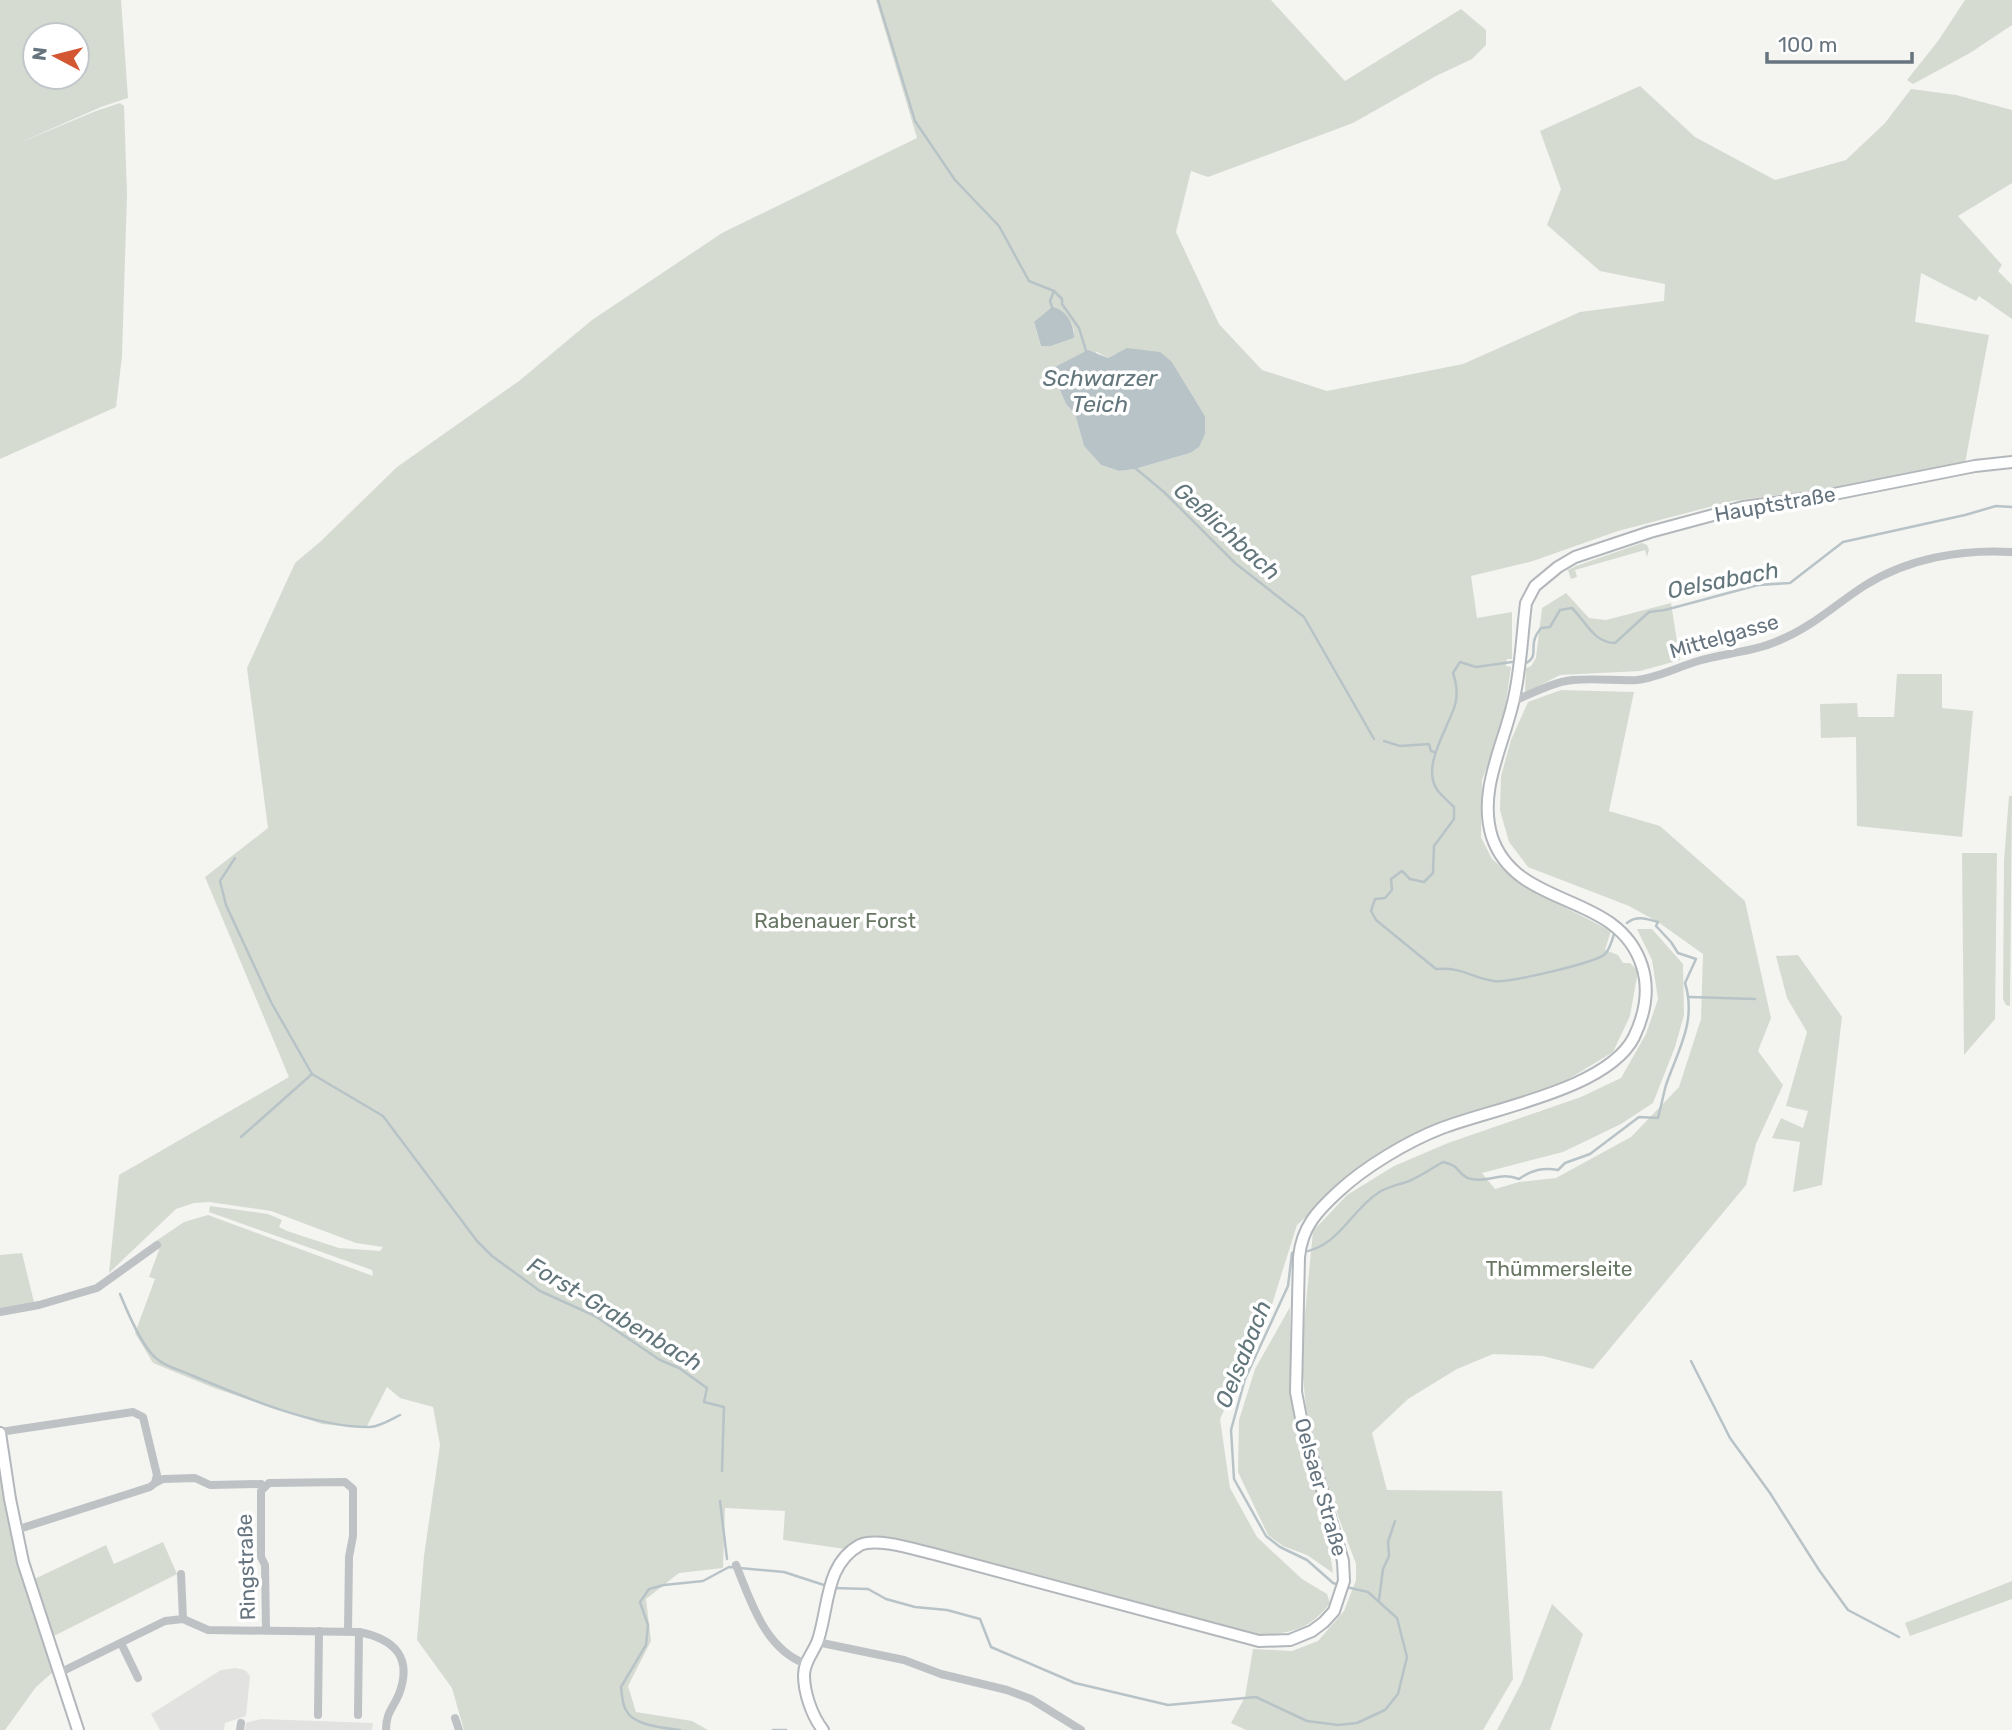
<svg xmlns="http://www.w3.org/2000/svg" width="2012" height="1730" viewBox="0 0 2012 1730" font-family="Rubik,sans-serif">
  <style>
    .built { fill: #e2e3e1 }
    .green { fill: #d6dbd2; fill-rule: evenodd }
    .water { fill: #b8c3c7 }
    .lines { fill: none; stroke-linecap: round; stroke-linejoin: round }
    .stream { stroke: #b8c3c7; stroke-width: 2.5 }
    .secondary-casing { stroke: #b3b7bb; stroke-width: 14 }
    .street { stroke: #bec2c5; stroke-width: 8 }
    .secondary { stroke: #fff; stroke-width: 10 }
    .labels { text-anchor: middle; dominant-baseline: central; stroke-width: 7; stroke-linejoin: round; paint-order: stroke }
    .street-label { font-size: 21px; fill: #66747f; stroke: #fff }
    .park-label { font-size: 21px; fill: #687764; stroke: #fff }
    .water-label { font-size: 23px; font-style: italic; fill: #62767c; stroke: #fff }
  </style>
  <rect width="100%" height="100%" fill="#f4f4f1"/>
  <!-- built -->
  <g class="built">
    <path d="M 235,1668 L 245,1670 L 250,1676 L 246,1716 L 225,1723 L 224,1730 L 160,1730 L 151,1714 L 221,1670 Z"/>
    <path d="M 261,1719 L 373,1723 L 372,1730 L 245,1730 L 246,1723 Z"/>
  </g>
  <!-- green -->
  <g class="green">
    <path d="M 0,0 L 121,0 L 128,98 L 101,107 L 19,143 L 96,111 L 120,103 L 124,106 L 127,194 L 122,356 L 116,407 L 0,459 ZM 77,35 L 77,77 L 35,77 L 35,35 Z"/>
    <path d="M 876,0 L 1271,0 L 1345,81 L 1461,9 L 1486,30 L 1486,45 L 1472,59 L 1436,76 L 1353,123 L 1208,177 L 1191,171 L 1176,232 L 1219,324 L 1262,370 L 1327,391 L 1463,364 L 1580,312 L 1664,301 L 1665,284 L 1600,271 L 1547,225 L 1561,189 L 1540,131 L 1640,86 L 1695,137 L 1775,180 L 1846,160 L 1885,123 L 1911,89 L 1956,95 L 2012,110 L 2012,183 L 1958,216 L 2002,265 L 1998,271 L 2012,285 L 2012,319 L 1979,296 L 1976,301 L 1921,273 L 1915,322 L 1989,335 L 1965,463 L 1816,493 L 1786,494 L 1732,501 L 1618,531 L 1533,561 L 1471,576 L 1477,618 L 1512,612 L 1512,659 L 1507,659 L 1506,666 L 1511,667 L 1503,723 L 1482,780 L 1481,837 L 1492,859 L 1522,885 L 1611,931 L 1605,950 L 1618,955 L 1623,963 L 1630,963 L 1638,971 L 1630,1016 L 1613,1052 L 1562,1083 L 1421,1130 L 1355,1172 L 1297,1225 L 1268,1317 L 1220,1419 L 1230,1488 L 1257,1537 L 1302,1579 L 1327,1594 L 1330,1603 C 1310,1630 1292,1632 1260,1636 L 903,1545 L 852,1550 L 783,1540 L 785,1511 L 725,1508 L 723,1568 L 679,1573 L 646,1599 L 651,1641 L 628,1686 L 636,1712 L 692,1721 L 708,1730 L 464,1730 L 452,1688 L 417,1640 L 424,1556 L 440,1445 L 433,1407 L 400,1398 L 387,1387 L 366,1428 L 322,1424 L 214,1388 L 153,1363 L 135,1333 L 155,1279 L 149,1277 L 159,1250 L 156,1241 L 184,1222 L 208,1215 L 373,1276 L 372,1270 L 209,1212 L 210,1206 L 268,1214 L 282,1220 L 279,1227 L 287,1231 L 339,1248 L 380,1251 L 383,1247 L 356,1243 L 271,1211 L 209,1202 L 194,1203 L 176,1209 L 109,1273 L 119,1175 L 289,1077 L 205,877 L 268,828 L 247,668 L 295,563 L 321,541 L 397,467 L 519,381 L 592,320 L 722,233 L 917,138 ZM 1038,321 L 1071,322 L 1074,330 L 1074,338 L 1051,346 L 1041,346 L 1034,323 ZM 1097,352 L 1108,358 L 1115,354 L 1172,362 L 1205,416 L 1205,434 L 1190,453 L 1135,469 L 1119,471 L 1101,465 L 1084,446 L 1075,414 L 1066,404 L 1057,383 Z"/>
    <path d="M 1965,0 L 2012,0 L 2012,25 L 1970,53 L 1913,84 L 1907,80 L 1938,41 Z"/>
    <path d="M 1642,543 L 1647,545 L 1649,550 L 1647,557 L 1645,550 L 1575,570 L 1577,577 L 1571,579 L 1568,570 L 1576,566 Z"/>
    <path d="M 1566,593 L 1589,618 L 1606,620 L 1671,603 L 1680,660 L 1640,671 L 1560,675 L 1525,693 L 1526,668 L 1531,666 L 1536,658 L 1542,608 Z"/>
    <path d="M 1897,674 L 1942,674 L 1942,708 L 1973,711 L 1962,837 L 1857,826 L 1856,737 L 1821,738 L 1820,704 L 1857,703 L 1858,717 L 1894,717 Z"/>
    <path d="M 1561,690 L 1634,692 L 1609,811 L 1660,826 L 1745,901 L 1771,1018 L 1758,1051 L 1783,1085 L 1756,1144 L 1746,1185 L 1593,1369 L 1543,1356 L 1493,1354 L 1457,1369 L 1408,1399 L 1372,1433 L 1387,1490 L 1502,1491 L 1513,1679 L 1483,1730 L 1246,1730 L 1231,1723 L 1245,1697 L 1253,1649 L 1292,1651 L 1318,1641 L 1344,1611 L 1356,1580 L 1356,1564 L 1334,1505 L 1306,1409 L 1301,1355 L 1313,1231 L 1347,1195 L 1394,1166 L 1448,1143 L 1581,1097 L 1621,1078 L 1646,1034 L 1658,999 L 1652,960 L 1637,929 L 1652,929 L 1683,964 L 1684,1015 L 1675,1047 L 1653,1103 L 1621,1124 L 1563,1152 L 1482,1173 L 1495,1189 L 1519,1182 L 1556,1178 L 1631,1137 L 1679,1087 L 1701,1019 L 1703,954 L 1658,922 L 1629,906 L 1528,867 L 1509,842 L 1500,810 L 1501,776 L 1511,740 L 1528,702 Z"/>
    <path d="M 2009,796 L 2012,796 L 2010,1006 L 2006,1005 L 2003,999 L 2004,861 Z"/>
    <path d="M 1962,853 L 1997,853 L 1995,1019 L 1964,1055 Z"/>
    <path d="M 1798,955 L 1842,1017 L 1822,1185 L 1793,1192 L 1800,1142 L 1772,1138 L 1781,1118 L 1803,1128 L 1808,1111 L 1786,1106 L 1807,1032 L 1787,998 L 1776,956 Z"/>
    <path d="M 22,1253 L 34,1302 L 0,1310 L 0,1255 Z"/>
    <path d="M 1290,1307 L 1291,1388 L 1327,1533 L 1333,1573 L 1307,1555 L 1283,1546 L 1268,1535 L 1238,1472 L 1239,1420 L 1255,1369 Z"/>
    <path d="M 0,1465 L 26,1583 L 106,1545 L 114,1564 L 163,1542 L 177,1574 L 44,1641 L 53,1672 L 36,1687 L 5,1730 L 0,1730 Z"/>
    <path d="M 2012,1581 L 2012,1599 L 1910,1636 L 1905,1623 Z"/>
    <path d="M 1552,1604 L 1583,1634 L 1550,1730 L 1497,1730 L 1522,1682 Z"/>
  </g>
  <!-- water -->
  <g class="water">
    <path d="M 1052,307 C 1067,310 1074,324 1074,338 L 1051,346 L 1041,346 L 1034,322 Z"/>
    <path d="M 1127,348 L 1160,352 L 1172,362 L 1205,416 L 1205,434 L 1199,447 L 1190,453 L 1135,469 L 1119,471 L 1101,465 L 1084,446 L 1075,414 L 1066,404 L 1057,383 L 1051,377 L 1053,368 L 1088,350 L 1108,358 Z"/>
  </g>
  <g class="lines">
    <!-- stream -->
    <g class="stream">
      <path d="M 878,0 L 915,121 L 955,180 L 999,226 L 1029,281 L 1054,291 L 1050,301 L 1053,310"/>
      <path d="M 1054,291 L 1062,299 L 1062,304 L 1079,328 L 1087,354"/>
      <path d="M 1134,467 L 1164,492 L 1235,563 L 1304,617 L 1374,739"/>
      <path d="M 1512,662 L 1476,667 L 1460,662 L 1453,673 C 1456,682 1458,695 1455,705 C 1448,729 1420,767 1438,791 C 1443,797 1449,802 1454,807 L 1454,819 L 1434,846 L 1433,873 L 1424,882 L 1410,879 L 1402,871 L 1391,879 L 1392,890 L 1385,898 L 1375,899 L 1371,911 L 1376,920 L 1436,969 C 1464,967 1471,978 1494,981 C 1509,983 1595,963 1605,954 C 1610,949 1612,941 1614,934"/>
      <path d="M 1526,663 C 1538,657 1531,648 1535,638 C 1536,634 1539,631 1541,628 L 1550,627 L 1560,610 L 1572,608 C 1586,622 1594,643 1615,643 L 1649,612 L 1665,610 L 1758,585 L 1790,583 L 1843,542 L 1965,515 L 1996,506 L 2012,507"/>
      <path d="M 1384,741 L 1400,746 L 1429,744 L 1431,751 L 1434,752"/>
      <path d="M 235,858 L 220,881 L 226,905 L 271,1002 L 312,1074 L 383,1116 L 477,1241 L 492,1256 L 540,1291 L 595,1316 L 660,1360 L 679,1368 L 707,1388 L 704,1402 L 724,1407 L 722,1471"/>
      <path d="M 1690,997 L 1755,999"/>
      <path d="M 241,1137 L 312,1074"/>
      <path d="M 1295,1252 L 1292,1253 L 1288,1286 L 1245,1379 L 1231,1430 L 1234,1479 L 1266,1536 L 1280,1547 L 1307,1560 L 1333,1583 L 1340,1585"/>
      <path d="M 1302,1252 C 1338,1248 1351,1210 1378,1193 C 1388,1186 1399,1185 1409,1181 C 1421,1176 1432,1168 1443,1162 C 1447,1163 1450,1164 1454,1166 C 1460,1170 1461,1177 1471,1179 C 1490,1183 1500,1171 1519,1179 C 1532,1170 1543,1167 1558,1170 L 1565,1163 L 1590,1154 L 1639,1117 L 1658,1118 C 1661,1107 1663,1096 1666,1085 C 1678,1050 1697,1021 1685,983 L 1696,959 L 1678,953 L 1671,942 L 1656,926 L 1658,922 C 1647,919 1637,915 1627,923"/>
      <path d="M 120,1294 C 127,1311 142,1348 157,1359 C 166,1367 180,1370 191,1375 C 241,1396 316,1428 370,1427 C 381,1426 390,1420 400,1415"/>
      <path d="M 1691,1361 L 1730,1438 L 1770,1493 L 1819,1570 L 1848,1610 L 1899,1637"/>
      <path d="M 720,1501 L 727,1559"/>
      <path d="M 833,1588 L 868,1589 L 886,1599 L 915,1607 L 947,1610 L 980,1619 L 991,1647 L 1075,1683 L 1168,1705 L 1256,1697 L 1307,1721 L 1338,1725 L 1357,1723 L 1385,1710 L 1398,1694 L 1407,1657 L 1397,1618 L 1368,1592 L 1346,1587"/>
      <path d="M 1379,1600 L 1383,1569 L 1389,1556 L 1388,1542 L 1395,1521"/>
      <path d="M 680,1730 C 665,1728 633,1726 626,1710 C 622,1704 622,1694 621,1687 L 646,1645 L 648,1625 L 640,1602 L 649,1589 L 664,1585 L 703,1581 L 729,1567 L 784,1572 L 827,1586"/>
      <path d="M 773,1730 L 786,1730"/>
    </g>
    <defs>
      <g id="secondary">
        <path d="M 0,1433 L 10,1499 L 23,1562 L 78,1730"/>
        <path d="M 823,1730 C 812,1716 804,1693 804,1675 C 804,1661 814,1652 818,1640 C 829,1607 825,1564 860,1545 C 877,1537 916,1550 934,1554 L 1259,1641 L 1290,1640 L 1312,1631 L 1324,1622 L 1334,1611 L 1344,1581 L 1343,1561 L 1301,1418 L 1296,1392 L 1299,1257 C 1302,1227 1317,1211 1339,1191 C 1365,1167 1408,1141 1442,1128 C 1494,1108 1608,1089 1634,1037 C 1645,1014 1650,991 1642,966 C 1618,890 1517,911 1492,837 C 1477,790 1505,743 1514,698 C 1521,667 1522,635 1526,603 L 1535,586 L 1558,567 L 1575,557 L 1650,532 L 1743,507 L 1824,496 L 1975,466 L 2012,462"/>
      </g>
    </defs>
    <!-- secondary casing -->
    <use href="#secondary" class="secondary-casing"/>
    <!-- street -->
    <g class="street">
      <path d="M 1514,701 C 1533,693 1553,682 1573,680 C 1595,678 1616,681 1637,680 C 1657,678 1678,667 1698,661 C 1725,653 1754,652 1780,640 C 1812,627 1836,604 1864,586 C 1908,558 1962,549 2012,552"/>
      <path d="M 0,1312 L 39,1305 L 97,1288 L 157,1245"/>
      <path d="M 0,1432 L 133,1412 L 143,1417 L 157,1475 L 155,1483 L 150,1487 L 16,1530"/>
      <path d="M 155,1483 L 163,1479 L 195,1478 L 210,1485 L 261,1484"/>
      <path d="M 736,1565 C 751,1602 765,1649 806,1664"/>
      <path d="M 181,1574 L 183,1619"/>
      <path d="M 266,1630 L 265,1565 L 261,1557 L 261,1491 L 269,1483 L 345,1482 L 353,1489 L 353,1536 L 349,1557 L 348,1631"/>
      <path d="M 817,1642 L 904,1660 L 941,1674 L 1007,1690 L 1031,1699 L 1081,1730"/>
      <path d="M 121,1643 L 138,1678"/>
      <path d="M 59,1673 L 165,1621 L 183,1619 L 208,1630 L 359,1632 C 394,1639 413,1657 399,1694 C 393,1709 386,1712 386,1730"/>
      <path d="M 318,1715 L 319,1631"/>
      <path d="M 358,1715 L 359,1632"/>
      <path d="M 455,1718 L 459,1730"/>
      <path d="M 240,1730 L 241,1723"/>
    </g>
    <!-- secondary -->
    <use href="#secondary" class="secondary"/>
  </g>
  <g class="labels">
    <!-- street labels -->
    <g class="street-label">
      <text transform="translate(1775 504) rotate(-10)">Hauptstraße</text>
      <text transform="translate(1724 636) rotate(-16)">Mittelgasse</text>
      <text transform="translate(1321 1487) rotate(74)">Oelsaer Straße</text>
      <text transform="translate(246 1567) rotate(-92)">Ringstraße</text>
    </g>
    <!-- park labels -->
    <g class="park-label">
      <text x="835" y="920">Rabenauer Forst</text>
      <text x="1559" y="1268">Thümmersleite</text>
    </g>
    <!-- water labels -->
    <g class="water-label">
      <text x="1100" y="378">Schwarzer<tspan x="1100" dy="26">Teich</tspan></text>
      <text transform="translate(1227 531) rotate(42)">Geßlichbach</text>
      <text transform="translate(1723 580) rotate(-11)">Oelsabach</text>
      <text transform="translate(615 1314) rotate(31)">Forst-Grabenbach</text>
      <text transform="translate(1243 1354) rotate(-68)">Oelsabach</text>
    </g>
  </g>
  <!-- north arrow -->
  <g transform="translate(56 56) rotate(277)"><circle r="33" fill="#ffffff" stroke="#c2c7cc" stroke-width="2"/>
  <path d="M0-5L12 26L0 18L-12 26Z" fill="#d35732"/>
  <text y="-10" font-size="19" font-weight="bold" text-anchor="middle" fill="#66747f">N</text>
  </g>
  <!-- scale -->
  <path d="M1767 52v10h145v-10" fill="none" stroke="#66747f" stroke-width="3.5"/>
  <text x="1778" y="52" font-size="21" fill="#66747f" stroke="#ffffff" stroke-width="5" paint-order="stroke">100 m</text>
</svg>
